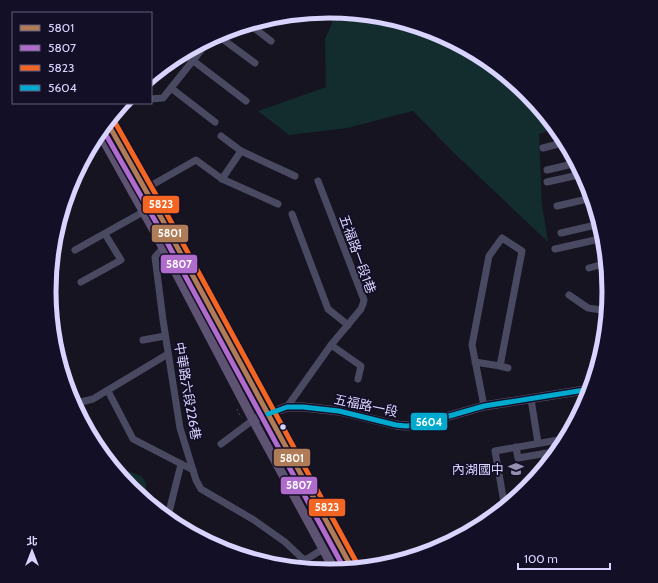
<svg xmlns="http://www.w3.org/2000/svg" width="658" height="583" viewBox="0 0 658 583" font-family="Cabin,'Noto Sans TC',sans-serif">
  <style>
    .green { fill: #132c2d }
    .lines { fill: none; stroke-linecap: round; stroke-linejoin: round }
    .path { stroke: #44505f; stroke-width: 1; stroke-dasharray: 2 3; stroke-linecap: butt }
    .minor { stroke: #4a4962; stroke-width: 7 }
    .major { stroke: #5e5373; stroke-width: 9 }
    .bus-1-casing { stroke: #130f26; stroke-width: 8 }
    .bus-2-casing { stroke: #130f26; stroke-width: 8 }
    .bus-3-casing { stroke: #130f26; stroke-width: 8 }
    .bus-4-casing { stroke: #130f26; stroke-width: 8 }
    .bus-1 { stroke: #b07c57; stroke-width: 5 }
    .bus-2 { stroke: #b06ccc; stroke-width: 5 }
    .bus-3 { stroke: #f26522; stroke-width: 5 }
    .bus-4 { stroke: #00a9ce; stroke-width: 5 }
    .bus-dot { fill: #d9d4ff; stroke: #130f26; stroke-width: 1.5 }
    .labels { text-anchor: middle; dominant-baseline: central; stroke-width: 4; stroke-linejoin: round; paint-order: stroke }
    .street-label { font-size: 13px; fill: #d9d4ff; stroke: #130f26 }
    .poi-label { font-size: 13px; fill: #d9d4ff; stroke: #130f26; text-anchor: end }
    .rim { fill: none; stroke: #d9d4ff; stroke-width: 5 }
    .line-badge { stroke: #130f26; stroke-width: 1.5 }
    .badge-label { font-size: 11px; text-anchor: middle; font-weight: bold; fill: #fff }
  </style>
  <rect width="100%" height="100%" fill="#161421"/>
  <!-- green -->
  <g class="green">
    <path d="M 337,12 L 384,16 L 437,32 L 485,58 L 528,93 L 556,128 L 539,134 L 542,205 L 548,242 L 454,153 L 413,111 L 347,128 L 289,135 L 258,111 L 326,87 L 325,39 Z"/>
    <path d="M 115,466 L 141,476 C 148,483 147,490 143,499 L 142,500 L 130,490 L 112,467 Z"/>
  </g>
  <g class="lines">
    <!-- path -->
    <path class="path" d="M 238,409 L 237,410 L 241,417 L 242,417"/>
    <!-- minor -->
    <g class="minor">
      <path d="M 249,24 L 271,41"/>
      <path d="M 217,35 L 255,63"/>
      <path d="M 183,53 L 246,101"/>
      <path d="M 171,88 L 215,122"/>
      <path d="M 151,99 L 163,98 L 210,39"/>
      <path d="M 221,136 L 241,151 L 295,176"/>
      <path d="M 543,148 L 566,142"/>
      <path d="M 547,170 L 577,163"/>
      <path d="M 222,179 L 278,204"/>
      <path d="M 547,182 L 583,174"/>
      <path d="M 145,189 L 196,160 L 222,179 L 241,151"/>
      <path d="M 557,206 L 592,198"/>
      <path d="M 292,214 L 328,309 L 348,325"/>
      <path d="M 561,233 L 600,224"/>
      <path d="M 163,248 L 155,257 L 163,320 L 180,428 L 196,480 L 201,489 L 254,520 L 285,542 L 303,559 L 307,559 L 323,549"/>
      <path d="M 555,249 L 604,238"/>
      <path d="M 75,250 L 143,212"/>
      <path d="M 589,268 L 607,263"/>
      <path d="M 81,282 L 121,260 L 105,234"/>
      <path d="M 569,295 L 588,308 L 608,311"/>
      <path d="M 143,340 L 165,336"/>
      <path d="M 331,345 L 361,366 L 358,379"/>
      <path d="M 475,362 L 500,366 L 522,251 L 502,238 L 489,256 L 472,345 L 484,406"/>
      <path d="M 500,366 L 508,368"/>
      <path d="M 108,391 L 133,439 L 193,470"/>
      <path d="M 531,399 L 538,443"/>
      <path d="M 73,404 L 93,399 L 168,354"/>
      <path d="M 287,407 L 331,345 L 361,309 L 363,304 L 364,300 L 318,181"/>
      <path d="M 221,444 L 253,420"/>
      <path d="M 516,447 L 518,458 L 559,451"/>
      <path d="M 505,508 L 495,451 L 564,439 L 564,443"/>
      <path d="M 167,520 L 181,464"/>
    </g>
    <!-- major -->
    <g class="major">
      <path d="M 107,122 L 163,221 L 353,570"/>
      <path d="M 99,132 L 152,227 L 253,420 L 335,571"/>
      <path d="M 253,420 L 268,414 L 287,407 L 303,407 L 339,411 L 396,425 L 406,426 L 418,425 L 484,406 L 591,389"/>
    </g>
    <defs>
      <path id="bus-1" d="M 107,122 L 163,221 L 353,570"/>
      <path id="bus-2" d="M 102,128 L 157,224 L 345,570"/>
      <path id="bus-3" d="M 113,119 L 169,218 L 359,567"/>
      <path id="bus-4" d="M 268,414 L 287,407 L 303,407 L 339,411 L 396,425 L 406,426 L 418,425 L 484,406 L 591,389"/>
    </defs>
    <!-- bus-1 casing -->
    <use href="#bus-1" class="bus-1-casing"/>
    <!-- bus-2 casing -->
    <use href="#bus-2" class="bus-2-casing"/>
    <!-- bus-3 casing -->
    <use href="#bus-3" class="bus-3-casing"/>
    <!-- bus-4 casing -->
    <use href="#bus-4" class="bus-4-casing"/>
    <!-- bus-1 -->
    <use href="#bus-1" class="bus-1"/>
    <!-- bus-2 -->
    <use href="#bus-2" class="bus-2"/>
    <!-- bus-3 -->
    <use href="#bus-3" class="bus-3"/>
    <!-- bus-4 -->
    <use href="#bus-4" class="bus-4"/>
  </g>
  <!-- icons -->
  <defs>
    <symbol id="school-bare" viewBox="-9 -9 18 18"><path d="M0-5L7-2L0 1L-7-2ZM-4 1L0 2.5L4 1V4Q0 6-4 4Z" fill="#9591b1" stroke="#130f26" stroke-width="2.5" paint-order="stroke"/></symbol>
  </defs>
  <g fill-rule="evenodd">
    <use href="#school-bare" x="505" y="458" width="22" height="22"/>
  </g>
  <!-- markers -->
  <circle class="bus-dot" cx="283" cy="427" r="3.5"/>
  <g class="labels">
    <!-- street labels -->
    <g class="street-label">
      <text transform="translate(358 254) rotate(70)">五福路一段1巷</text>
      <text transform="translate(188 391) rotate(80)">中華路六段226巷</text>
      <text transform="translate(366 405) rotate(12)">五福路一段</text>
    </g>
    <!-- poi labels -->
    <g class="poi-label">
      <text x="504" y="469">內湖國中</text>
    </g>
  </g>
  <!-- crop -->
  <path d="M0 0H658V583H0ZM56 291a273 273 0 1 1 546 0a273 273 0 1 1-546 0Z" fill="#130f26" fill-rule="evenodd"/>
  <path class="rim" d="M56 291a273 273 0 1 1 546 0a273 273 0 1 1-546 0Z"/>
  <g class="line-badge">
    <rect x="142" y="195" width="38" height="19" rx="4" fill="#f26522"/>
    <rect x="151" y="224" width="38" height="19" rx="4" fill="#b07c57"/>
    <rect x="160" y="254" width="38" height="20" rx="4" fill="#b06ccc"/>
    <rect x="410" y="412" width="38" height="19" rx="4" fill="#00a9ce"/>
    <rect x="273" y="448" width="38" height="19" rx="4" fill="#b07c57"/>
    <rect x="280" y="476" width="38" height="19" rx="4" fill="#b06ccc"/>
    <rect x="308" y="498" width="38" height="19" rx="4" fill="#f26522"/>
  </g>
  <g class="badge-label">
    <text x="161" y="208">5823</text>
    <text x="170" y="237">5801</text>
    <text x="179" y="268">5807</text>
    <text x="429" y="426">5604</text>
    <text x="292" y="462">5801</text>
    <text x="299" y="489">5807</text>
    <text x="327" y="511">5823</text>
  </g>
  <!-- legend -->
  <rect x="12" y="12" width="140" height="92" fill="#130f26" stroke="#625e7d"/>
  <rect x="20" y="25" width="20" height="6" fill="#b07c57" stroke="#625e7d"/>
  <text x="48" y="32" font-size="12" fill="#d9d4ff">5801</text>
  <rect x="20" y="45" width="20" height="6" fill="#b06ccc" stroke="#625e7d"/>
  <text x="48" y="52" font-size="12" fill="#d9d4ff">5807</text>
  <rect x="20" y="65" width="20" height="6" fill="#f26522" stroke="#625e7d"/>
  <text x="48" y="72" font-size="12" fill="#d9d4ff">5823</text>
  <rect x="20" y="85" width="20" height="6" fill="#00a9ce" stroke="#625e7d"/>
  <text x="48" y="92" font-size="12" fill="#d9d4ff">5604</text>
  <!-- north arrow -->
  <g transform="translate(32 551)" stroke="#130f26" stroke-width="3" paint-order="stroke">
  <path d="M0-3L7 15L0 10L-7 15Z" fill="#d9d4ff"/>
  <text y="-6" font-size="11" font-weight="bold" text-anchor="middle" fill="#d9d4ff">北</text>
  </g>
  <!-- scale -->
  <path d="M518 563v6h92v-6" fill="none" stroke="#d9d4ff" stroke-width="2"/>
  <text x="524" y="563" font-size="12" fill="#d9d4ff" stroke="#130f26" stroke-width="3" paint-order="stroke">100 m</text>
</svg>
